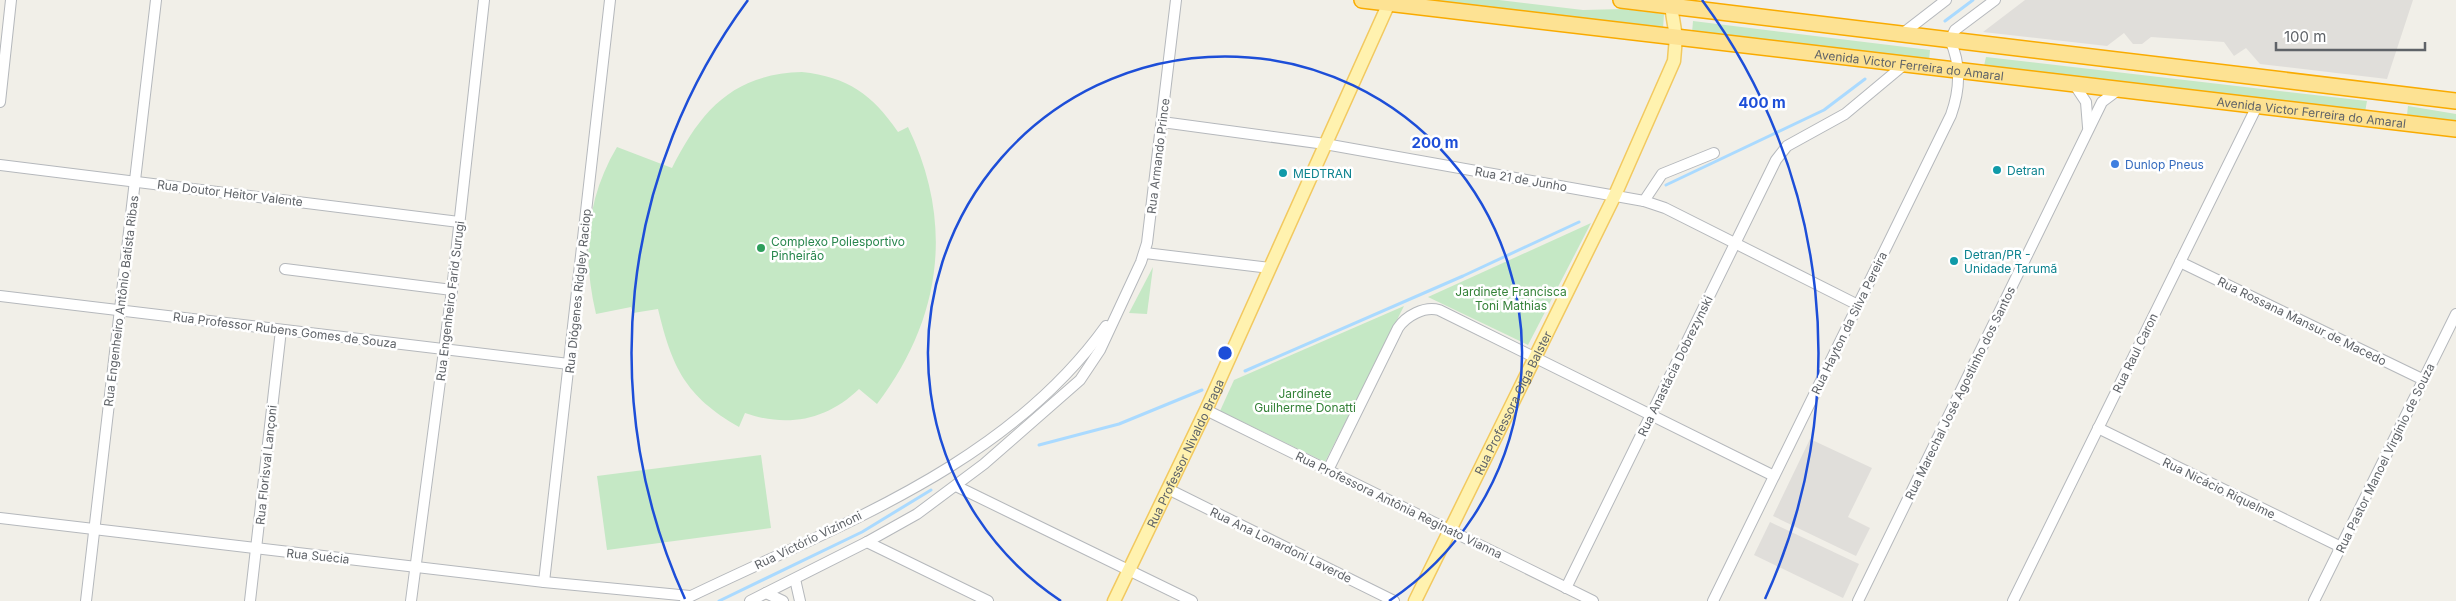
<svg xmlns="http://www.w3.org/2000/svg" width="2456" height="601" viewBox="0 0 2456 601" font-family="Inter,sans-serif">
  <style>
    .industrial { fill: #e0deda }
    .green { fill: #c5e8c5 }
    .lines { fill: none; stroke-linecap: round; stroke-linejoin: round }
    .stream { stroke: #aadaff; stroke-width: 3 }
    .minor-casing { stroke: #b5b8bc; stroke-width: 12 }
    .major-casing { stroke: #f2c960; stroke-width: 15 }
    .highway-casing { stroke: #f9ab00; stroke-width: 18 }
    .minor { stroke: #fff; stroke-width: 10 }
    .major { stroke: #fff2af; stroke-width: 12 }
    .highway { stroke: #fde293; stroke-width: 15 }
    .ring { fill: none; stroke: #1d4ed8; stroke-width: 2.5 }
    .shop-dot { fill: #3f7fe0; stroke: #fff; stroke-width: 2 }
    .culture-dot { fill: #0f9aa8; stroke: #fff; stroke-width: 2 }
    .leisure-dot { fill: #2e9e5b; stroke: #fff; stroke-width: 2 }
    .labels { text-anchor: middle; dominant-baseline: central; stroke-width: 5; stroke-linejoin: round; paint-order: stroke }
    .street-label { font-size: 12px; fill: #5f6368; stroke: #fff }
    .shop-label { font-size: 12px; fill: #366cbe; stroke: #fff; text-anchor: start }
    .culture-label { font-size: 12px; fill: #0d838f; stroke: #fff; text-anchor: start }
    .leisure-label { font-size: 12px; fill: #27864d; stroke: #fff; text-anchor: start }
    .park-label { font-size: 12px; fill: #348238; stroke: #fff }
    .centre { fill: #1d4ed8; stroke: #fff; stroke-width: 2.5 }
    .ring-label { font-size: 15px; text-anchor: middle; font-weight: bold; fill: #1d4ed8; stroke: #fff; stroke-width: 5; stroke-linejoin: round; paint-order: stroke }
  </style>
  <rect width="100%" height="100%" fill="#f1efe8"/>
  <!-- industrial -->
  <g class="industrial">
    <path d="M 2025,0 L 2413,0 L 2387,79 L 2260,64 L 2246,48 L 2234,56 L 2224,42 L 2151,37 L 2142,44 L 2133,44 L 2124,33 L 2107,46 L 1983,32 Z"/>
    <path d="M 1810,439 L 1872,468 L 1848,517 L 1870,528 L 1856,556 L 1773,516 Z"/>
    <path d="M 1770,522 L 1859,564 L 1843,598 L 1754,555 Z"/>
  </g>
  <!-- green -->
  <g class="green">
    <path d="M 1410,0 L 1499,0 L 1583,10 L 1623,9 L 1664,14 L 1663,29 Z"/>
    <path d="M 1693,21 L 1930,50 L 1929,61 L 1692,33 Z"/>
    <path d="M 1986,57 L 2367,101 L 2365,112 L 1984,66 Z"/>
    <path d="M 802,72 C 848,77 872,94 898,132 L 908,127 C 955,224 941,320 877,404 L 859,389 C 827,420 787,428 745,413 L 739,427 C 685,396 672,367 658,309 L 633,313 L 631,307 L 596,314 C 582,255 586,199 617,147 L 672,168 C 701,110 733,74 802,72 Z"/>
    <path d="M 2408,106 L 2456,114 L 2456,121 L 2407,115 Z"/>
    <path d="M 1591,223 L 1528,345 L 1428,297 Z"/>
    <path d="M 1153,267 L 1147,314 L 1129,313 Z"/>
    <path d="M 1404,306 L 1325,462 L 1220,411 L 1234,380 Z"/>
    <path d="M 761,455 L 771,528 L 607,550 L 597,476 Z"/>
  </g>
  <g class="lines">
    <!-- stream -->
    <g class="stream">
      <path d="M 1945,21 L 1973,0"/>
      <path d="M 1666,185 L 1824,110 L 1865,79"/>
      <path d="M 1245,371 L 1463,276 L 1579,222"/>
      <path d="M 1039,445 L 1119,424 L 1202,390"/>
      <path d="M 719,601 L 862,532 L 931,490"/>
    </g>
    <defs>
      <g id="minor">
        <path d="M 1902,34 L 1946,0"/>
        <path d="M 2074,84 L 2086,102 L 2088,127"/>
        <path d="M 0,102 L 11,0"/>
        <path d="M 1162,122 L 1325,144 L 1644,201 L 1665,208 L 1858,305"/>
        <path d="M 0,165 L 459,222"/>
        <path d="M 1644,201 L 1662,174 L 1714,153"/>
        <path d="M 1145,253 L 1270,268"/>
        <path d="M 2180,262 L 2424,380"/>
        <path d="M 285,269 L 452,290"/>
        <path d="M 0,296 L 569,364"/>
        <path d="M 1206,410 L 1593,601"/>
        <path d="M 2098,428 L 2341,547"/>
        <path d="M 1328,470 L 1398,328 C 1406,316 1424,306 1439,310 L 1774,476"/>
        <path d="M 956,486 L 1192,601"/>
        <path d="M 1168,489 L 1394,601"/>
        <path d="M 0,518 L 544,582 L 690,596"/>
        <path d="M 867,542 L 988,601"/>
        <path d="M 795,579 L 800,601"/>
        <path d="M 544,582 L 610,0"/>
        <path d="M 1566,588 L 1776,160 L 1787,146 L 1845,114 L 1905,64"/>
        <path d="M 766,593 L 783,601"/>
        <path d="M 685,599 C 835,526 1005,467 1106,326"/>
        <path d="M 86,601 L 156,0"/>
        <path d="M 250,601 L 281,330"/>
        <path d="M 411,601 L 452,290 L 484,0"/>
        <path d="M 750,601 L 867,542 L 917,514 L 984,464 L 1080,380 L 1100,350 L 1141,262 L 1147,243 L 1176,0"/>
        <path d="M 1713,601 L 1951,115 C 1960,90 1961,64 1950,40 L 1955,30 L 1995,0"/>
        <path d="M 1858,601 L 2102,102 L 2118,90"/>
        <path d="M 2013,601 L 2257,106"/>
        <path d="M 2314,601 L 2456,314"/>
      </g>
      <g id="major">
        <path id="s1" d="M 1114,601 L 1206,410 L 1389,3"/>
        <path id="s2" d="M 1415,601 L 1615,195 L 1674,61 L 1676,37 L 1670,0"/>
      </g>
      <g id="highway">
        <path id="s3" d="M 1362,0 L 2456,129"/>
        <path d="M 1621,0 L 2456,101"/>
      </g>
    </defs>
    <!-- minor casing -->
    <use href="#minor" class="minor-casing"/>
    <!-- major casing -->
    <use href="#major" class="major-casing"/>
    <!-- highway casing -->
    <use href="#highway" class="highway-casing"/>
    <!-- minor -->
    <use href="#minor" class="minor"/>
    <!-- major -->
    <use href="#major" class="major"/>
    <!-- highway -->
    <use href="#highway" class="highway"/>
  </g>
  <!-- distance rings -->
  <g class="ring">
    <path d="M1061 601A297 297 0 1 1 1389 601"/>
    <path d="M685 599A593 593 0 0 1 748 0M1702 0A593 593 0 0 1 1765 599"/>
  </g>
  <!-- markers -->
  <circle class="shop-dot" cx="2115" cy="164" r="5"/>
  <g class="culture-dot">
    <circle cx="1997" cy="170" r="5"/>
    <circle cx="1283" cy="173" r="5"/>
    <circle cx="1954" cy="261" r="5"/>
  </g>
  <circle class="leisure-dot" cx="761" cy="248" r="5"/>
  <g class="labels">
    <!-- street labels -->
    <g class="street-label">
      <text stroke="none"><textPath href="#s3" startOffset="551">Avenida Victor Ferreira do Amaral</textPath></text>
      <text stroke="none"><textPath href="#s3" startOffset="956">Avenida Victor Ferreira do Amaral</textPath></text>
      <text transform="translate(1158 156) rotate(-83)">Rua Armando Prince</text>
      <text transform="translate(1521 179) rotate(10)">Rua 21 de Junho</text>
      <text transform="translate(230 193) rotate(7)">Rua Doutor Heitor Valente</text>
      <text transform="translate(578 291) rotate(-84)">Rua Diógenes Ridgley Raciop</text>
      <text transform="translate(121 301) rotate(-83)">Rua Engenheiro Antônio Batista Ribas</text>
      <text transform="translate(450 301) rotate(-83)">Rua Engenheiro Farid Surugi</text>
      <text transform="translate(2302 321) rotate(26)">Rua Rossana Mansur de Macedo</text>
      <text transform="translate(1849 323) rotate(-64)">Rua Hayton da Silva Pereira</text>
      <text transform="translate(285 330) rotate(7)">Rua Professor Rubens Gomes de Souza</text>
      <text transform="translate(2135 353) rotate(-64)">Rua Raul Caron</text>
      <text transform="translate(1675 366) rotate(-64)">Rua Anastácia Dobrezynski</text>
      <text transform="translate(1960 393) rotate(-64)">Rua Marechal José Agostinho dos Santos</text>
      <text stroke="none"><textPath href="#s2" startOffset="221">Rua Professora Olga Balster</textPath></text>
      <text stroke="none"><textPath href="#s1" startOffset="164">Rua Professor Nivaldo Braga</textPath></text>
      <text transform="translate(2385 458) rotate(-64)">Rua Pastor Manoel Virgínio de Souza</text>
      <text transform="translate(266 465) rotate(-84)">Rua Florisval Lançoni</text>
      <text transform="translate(2219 488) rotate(26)">Rua Nicácio Riquelme</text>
      <text transform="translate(1399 505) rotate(26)">Rua Professora Antônia Reginato Vianna</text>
      <text transform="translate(808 540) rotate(-26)">Rua Victório Vizinoni</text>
      <text transform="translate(1281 545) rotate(26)">Rua Ana Lonardoni Laverde</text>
      <text transform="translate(318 556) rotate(6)">Rua Suécia</text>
    </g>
    <!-- shop labels -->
    <g class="shop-label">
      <text x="2125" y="164">Dunlop Pneus</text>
    </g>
    <!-- culture labels -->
    <g class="culture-label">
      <text x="2007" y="170">Detran</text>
      <text x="1293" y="173">MEDTRAN</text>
      <text x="1964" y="254">Detran/PR -<tspan x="1964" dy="14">Unidade Tarumã</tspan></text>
    </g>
    <!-- leisure labels -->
    <g class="leisure-label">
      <text x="771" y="241">Complexo Poliesportivo<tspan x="771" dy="14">Pinheirão</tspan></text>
    </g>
    <!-- park labels -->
    <g class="park-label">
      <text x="1511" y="291">Jardinete Francisca<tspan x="1511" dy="14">Toni Mathias</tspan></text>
      <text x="1305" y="393">Jardinete<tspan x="1305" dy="14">Guilherme Donatti</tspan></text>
    </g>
  </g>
  <circle cx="1225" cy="353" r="8" class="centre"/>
  <g class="ring-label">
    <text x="1762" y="108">400 m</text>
    <text x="1435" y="148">200 m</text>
  </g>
  <!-- scale -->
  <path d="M2276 42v8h149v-8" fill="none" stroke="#5f6368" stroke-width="2.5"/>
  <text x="2284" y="42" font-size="15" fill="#5f6368" stroke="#ffffff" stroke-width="4" paint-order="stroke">100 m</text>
</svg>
